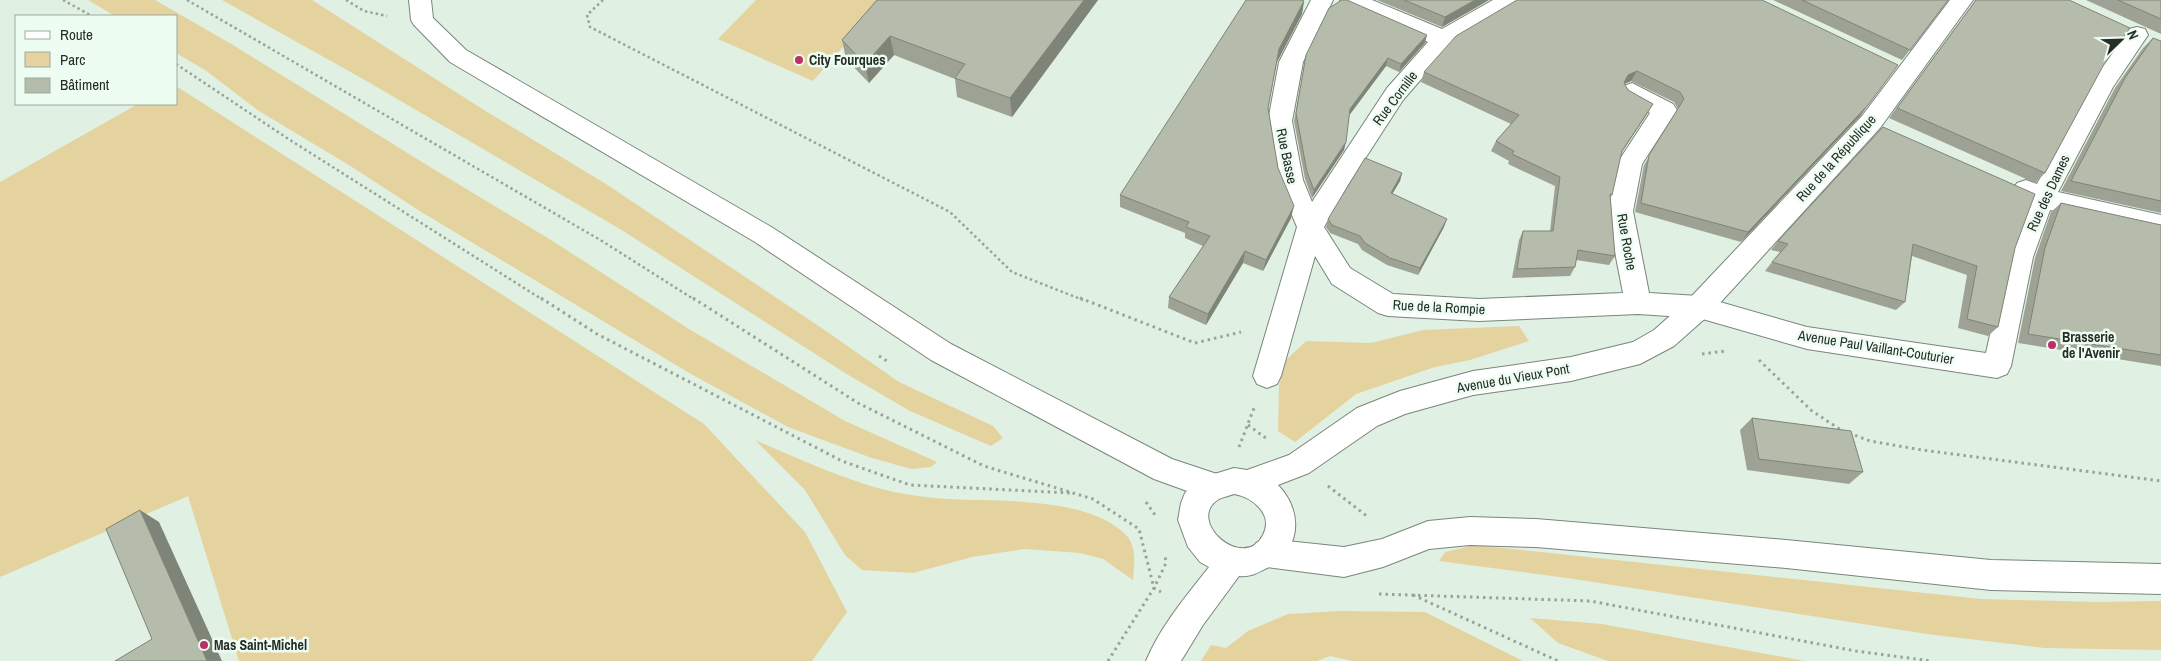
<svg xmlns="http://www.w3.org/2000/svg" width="2161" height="661" viewBox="0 0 2161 661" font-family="'Archivo Narrow',sans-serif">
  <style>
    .green { fill: #e4d39f }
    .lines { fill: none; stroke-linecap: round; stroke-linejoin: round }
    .street-casing { stroke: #78867b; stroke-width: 2 }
    .secondary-casing { stroke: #78867b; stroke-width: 2 }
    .path-far1 { stroke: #98a49a; stroke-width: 2.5; stroke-dasharray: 2.5 3; stroke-linecap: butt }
    .path { stroke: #98a49a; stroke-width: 3; stroke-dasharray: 2.5 4; stroke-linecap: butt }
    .street { fill: #fff; fill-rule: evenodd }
    .secondary { fill: #fff; fill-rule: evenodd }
    .wall { fill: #9da294 }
    .shaded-wall { fill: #7f8478 }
    .building { fill: #b6bcac; stroke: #7f8478 }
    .poi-dot { fill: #bc2f64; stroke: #edfdf1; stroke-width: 2 }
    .labels { text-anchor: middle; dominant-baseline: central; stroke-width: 5; stroke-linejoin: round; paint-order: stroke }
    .poi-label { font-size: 14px; font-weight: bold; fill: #262c27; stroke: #edfdf1; text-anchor: start }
    .street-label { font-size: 14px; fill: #262c27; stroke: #edfdf1 }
  </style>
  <rect width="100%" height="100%" fill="#e0f0e3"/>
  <!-- green -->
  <g class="green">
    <path d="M 88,0 L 155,0 L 233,45 L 435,170 L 551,240 L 689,329 L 845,421 L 937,462 L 931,467 L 911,469 L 869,457 L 788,427 L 691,374 L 423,213 L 352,167 L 259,111 L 205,70 L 176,53 L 176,16 L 115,16 Z"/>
    <path d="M 222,0 L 312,0 L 484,110 L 606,184 L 826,331 L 899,382 L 993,426 L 1003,438 L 991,446 L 910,411 L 845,373 L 620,229 L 363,79 Z"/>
    <path d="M 756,0 L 884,0 L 813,81 L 718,39 Z"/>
    <path d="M 176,86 L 704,424 L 805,532 L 847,612 L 812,661 L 239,661 L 188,496 L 0,577 L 0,182 L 138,104 L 176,104 Z"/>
    <path d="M 1519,326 L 1529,341 L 1470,360 L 1435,367 L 1356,394 L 1295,442 L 1278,431 L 1279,385 L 1286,360 L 1306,341 L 1371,343 L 1423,330 Z"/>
    <path d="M 755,440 C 799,459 842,479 889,491 C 908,495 930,498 949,499 C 1000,502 1089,496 1127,536 C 1137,548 1134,566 1133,580 L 1103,559 L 1080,553 L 1025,549 L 972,557 L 913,573 L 862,570 L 845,555 L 805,490 Z"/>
    <path d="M 1475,545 L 1981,599 L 2096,602 L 2161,601 L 2161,650 L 2044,648 L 1927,634 L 1574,579 L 1439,561 L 1445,552 Z"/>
    <path d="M 1340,611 L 1425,612 L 1523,661 L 1352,661 L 1330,656 L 1317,661 L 1201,661 L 1211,645 L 1226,648 L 1248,631 L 1288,614 Z"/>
    <path d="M 1530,618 L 1602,624 L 1805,661 L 1608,661 L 1558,643 Z"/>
  </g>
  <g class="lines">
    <defs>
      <g id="street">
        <path d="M 409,0 L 431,0 L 433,18 L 466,50 L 773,228 L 951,344 L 1172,459 L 1223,476 L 1227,486 L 1223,496 L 1212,500 L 1154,479 L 931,360 L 755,242 L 450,62 L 414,25 L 411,20 Z"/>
        <path d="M 1311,0 L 1333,0 L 1303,62 L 1292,121 L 1303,180 L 1312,202 L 1387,88 L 1428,42 L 1343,5 L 1340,0 L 1372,0 L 1442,29 L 1493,0 L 1521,0 L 1518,5 L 1451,45 L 1403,100 L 1348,185 L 1324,227 L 1350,268 L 1393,294 L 1479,299 L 1623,293 L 1607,211 L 1618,162 L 1650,113 L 1624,98 L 1620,92 L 1624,86 L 1632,83 L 1673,104 L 1677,110 L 1642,164 L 1633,211 L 1649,293 L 1699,296 L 1807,327 L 1986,353 L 2007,257 L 2028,202 L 2017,197 L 2013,190 L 2017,183 L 2026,180 L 2037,184 L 2095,77 L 2129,29 L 2137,27 L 2145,29 L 2148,35 L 2113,87 L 2058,192 L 2161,215 L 2161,235 L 2050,210 L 2033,257 L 2011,366 L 2007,374 L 1997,378 L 1807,349 L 1699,318 L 1638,314 L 1479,321 L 1388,316 L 1378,313 L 1332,284 L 1315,256 L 1281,376 L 1277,384 L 1267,388 L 1257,384 L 1253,376 L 1297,227 L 1277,180 L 1268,121 L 1279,62 Z"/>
        <path d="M 1470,517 L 1536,519 L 1786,540 L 1991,560 L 2161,564 L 2161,594 L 1991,590 L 1786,568 L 1536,547 L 1470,545 L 1429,549 L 1383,567 L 1344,577 L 1267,567 L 1256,563 L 1252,553 L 1256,543 L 1267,539 L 1344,547 L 1382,539 L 1428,521 Z"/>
      </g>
      <path id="secondary" d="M 1950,0 L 1973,0 L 1880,128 L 1709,315 L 1674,346 L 1640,364 L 1571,381 L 1473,395 L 1405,414 L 1377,426 L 1309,473 L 1278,485 C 1305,513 1300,553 1265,569 C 1256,574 1249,577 1239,576 L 1203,625 L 1181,661 L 1146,661 C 1160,627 1186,596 1209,567 L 1200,562 L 1188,547 L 1178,520 L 1181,503 L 1185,493 L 1198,479 L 1234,468 L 1247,470 L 1289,455 L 1357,408 L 1400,391 L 1473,371 L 1571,357 L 1633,342 L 1654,330 L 1689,299 L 1862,116 ZM 1234,494 C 1252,497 1274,514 1263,535 C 1244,573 1184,520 1219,499 C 1223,497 1229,496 1234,494 Z"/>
    </defs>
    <!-- street casing -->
    <use href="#street" class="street-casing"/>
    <!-- secondary casing -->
    <use href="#secondary" class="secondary-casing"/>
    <!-- path-far1 -->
    <g class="path-far1">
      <path d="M 63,0 L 92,16"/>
      <path d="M 187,0 L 602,241 L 695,300"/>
      <path d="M 346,0 L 364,11 L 387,16"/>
      <path d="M 603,0 L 587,15 L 590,27 L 950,212 L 1012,272 L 1083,300"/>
      <path d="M 176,64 L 290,140 L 543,300"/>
    </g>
    <!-- path -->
    <g class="path">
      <path d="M 541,298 L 597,334 L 842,461 L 910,485 L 1071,493"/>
      <path d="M 693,298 L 858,403 L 984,466 L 1093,499 L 1139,529 L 1154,588 L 1161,592"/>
      <path d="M 1080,298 L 1195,343 L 1241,332"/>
      <path d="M 1702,354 L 1725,351"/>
      <path d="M 879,356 L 890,363"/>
      <path d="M 1759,360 L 1812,411 L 1841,430"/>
      <path d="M 1248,425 L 1267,439"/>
      <path d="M 1849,433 L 1870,441 L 1922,450 L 2161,481"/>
      <path d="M 1239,447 L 1254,408"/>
      <path d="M 1328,486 L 1368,517"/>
      <path d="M 1146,502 L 1155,515"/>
      <path d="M 1379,594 L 1590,601 L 1856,651 L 1931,661"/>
      <path d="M 1413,595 L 1558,661"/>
      <path d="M 1108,661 L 1154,588 L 1166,563 L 1165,555"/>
    </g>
    <!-- street -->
    <use href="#street" class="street"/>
    <!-- secondary -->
    <use href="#secondary" class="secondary"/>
  </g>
  <!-- wall -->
  <g class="wall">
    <path d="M 877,0 L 1098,0 L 1012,117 L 957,97 L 955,79 L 894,55 L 869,83 L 846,59 L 842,40 Z"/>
    <path d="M 1377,0 L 1489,0 L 1442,27 Z"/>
    <path d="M 1517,0 L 1861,115 L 1741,242 L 1635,212 L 1644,165 L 1678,109 L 1674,102 L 1631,81 L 1624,84 L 1647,114 L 1621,153 L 1612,195 L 1610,198 L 1615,256 L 1609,265 L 1576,260 L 1575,267 L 1570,276 L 1512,278 L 1519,240 L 1523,231 L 1550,231 L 1555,186 L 1508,164 L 1509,161 L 1491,151 L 1496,141 L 1511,124 L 1421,82 L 1424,72 Z"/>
    <path d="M 1773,0 L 1948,0 L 1902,60 Z"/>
    <path d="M 1974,0 L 2069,0 L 2103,66 L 2045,173 L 2035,183 L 1889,118 L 1975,1 Z"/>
    <path d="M 2086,0 L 2161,0 L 2161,34 Z"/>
    <path d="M 1304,1 L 1302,14 L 1277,62 L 1268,108 L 1278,168 L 1291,218 L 1263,271 L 1243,263 L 1206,325 L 1168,308 L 1169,297 L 1203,246 L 1185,238 L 1185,233 L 1120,207 L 1120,195 Z"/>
    <path d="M 2153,38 L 2161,41 L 2161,213 L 2061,191 L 2115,88 L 2143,48 Z"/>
    <path d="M 1425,43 L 1399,72 L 1386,66 L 1349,115 L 1344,150 L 1312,198 L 1305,179 L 1294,121 L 1306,55 Z"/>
    <path d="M 1402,173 L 1400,181 L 1392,194 L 1444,227 L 1418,275 L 1387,265 L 1362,250 L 1358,244 L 1330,233 L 1326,227 L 1328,219 Z"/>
    <path d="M 2061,203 L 2161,225 L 2161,366 L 2018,343 L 2035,258 L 2051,212 Z"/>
    <path d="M 1778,241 L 2015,248 L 1998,327 L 1988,336 L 1958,328 L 1967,275 L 1912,256 L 1905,302 L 1896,310 L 1765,271 L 1780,252 L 1771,250 Z"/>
    <path d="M 1752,418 L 1863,472 L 1849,484 L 1747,470 L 1740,430 Z"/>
  </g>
  <!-- shaded-wall -->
  <g class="shaded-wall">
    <path d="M 1084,0 L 1098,0 L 1012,117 L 1010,98 Z"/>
    <path d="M 1475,0 L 1489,0 L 1442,27 L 1445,17 Z"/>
    <path d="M 1304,1 L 1302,14 L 1277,62 L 1279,49 Z"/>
    <path d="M 1427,35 L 1425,43 L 1399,72 L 1401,64 Z"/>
    <path d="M 890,36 L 894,55 L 869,83 L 865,64 Z"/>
    <path d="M 1388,58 L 1386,66 L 1348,117 L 1350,109 Z"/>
    <path d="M 1637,71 L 1631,81 L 1622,85 L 1628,75 Z"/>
    <path d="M 1653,104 L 1647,114 L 1616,161 L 1622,151 Z"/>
    <path d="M 1868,105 L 1861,115 L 1741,242 L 1748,232 Z"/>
    <path d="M 1346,142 L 1344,150 L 1312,198 L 1314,190 Z"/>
    <path d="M 1402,173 L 1400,181 L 1388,201 L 1391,193 Z"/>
    <path d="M 1294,206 L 1291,218 L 1263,271 L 1266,260 Z"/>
    <path d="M 1447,219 L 1444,227 L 1418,275 L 1420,268 Z"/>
    <path d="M 1245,251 L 1243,263 L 1206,325 L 1208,314 Z"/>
    <path d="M 140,510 L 159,522 L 222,661 L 207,661 Z"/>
  </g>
  <!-- building -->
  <g class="building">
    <path d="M 877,0 L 1084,0 L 1010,98 L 955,78 L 965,64 L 890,36 L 865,64 L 842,40 Z"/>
    <path d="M 1246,0 L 1301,0 L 1304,1 L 1279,49 L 1268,108 L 1278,168 L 1294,206 L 1266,260 L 1245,251 L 1208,314 L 1169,297 L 1210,236 L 1186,227 L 1189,222 L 1120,195 Z"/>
    <path d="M 1342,0 L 1347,0 L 1427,35 L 1401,64 L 1388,58 L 1350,109 L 1346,142 L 1314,190 L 1307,172 L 1296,113 L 1306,55 L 1329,8 Z"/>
    <path d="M 1404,0 L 1475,0 L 1445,17 Z"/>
    <path d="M 1517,0 L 1762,0 L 1898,65 L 1868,105 L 1748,232 L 1641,203 L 1649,155 L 1684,99 L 1680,92 L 1637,71 L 1628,75 L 1624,83 L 1628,90 L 1653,104 L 1622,151 L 1612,195 L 1610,194 L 1615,256 L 1578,250 L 1575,267 L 1517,269 L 1523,231 L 1553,231 L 1560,177 L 1512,154 L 1514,151 L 1496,141 L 1519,115 L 1424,72 L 1456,36 Z"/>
    <path d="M 1802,0 L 1948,0 L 1910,50 Z"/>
    <path d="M 1976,0 L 2069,0 L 2130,28 L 2103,66 L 2045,173 L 1897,108 Z"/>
    <path d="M 2118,0 L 2161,0 L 2161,19 Z"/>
    <path d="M 2153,38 L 2161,41 L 2161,201 L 2071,181 L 2125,78 Z"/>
    <path d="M 1883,127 L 2035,194 L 2015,248 L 1998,327 L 1967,319 L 1977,266 L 1913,244 L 1905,302 L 1772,262 L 1788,244 L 1778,241 Z"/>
    <path d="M 1365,158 L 1402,173 L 1391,193 L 1447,219 L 1420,268 L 1390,258 L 1365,243 L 1360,236 L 1332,225 L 1328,219 Z"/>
    <path d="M 2061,203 L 2161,225 L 2161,355 L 2028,334 L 2045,248 Z"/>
    <path d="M 1752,418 L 1851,431 L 1863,472 L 1759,459 Z"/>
    <path d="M 140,510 L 207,661 L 115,661 L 152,639 L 106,529 Z"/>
  </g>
  <!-- markers -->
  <g class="poi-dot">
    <circle cx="799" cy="60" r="5"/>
    <circle cx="2052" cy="345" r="5"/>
    <circle cx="204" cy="645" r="5"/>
  </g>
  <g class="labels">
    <!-- poi labels -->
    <g class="poi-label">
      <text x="809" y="60">City Fourques</text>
      <text x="2062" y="337">Brasserie<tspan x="2062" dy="16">de l'Avenir</tspan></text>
      <text x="214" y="645">Mas Saint-Michel</text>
    </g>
    <!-- street labels -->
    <g class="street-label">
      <text transform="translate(1395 98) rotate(-53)">Rue Cornille</text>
      <text transform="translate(1287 156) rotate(78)">Rue Basse</text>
      <text transform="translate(1836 158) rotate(-48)">Rue de la République</text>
      <text transform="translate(2048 193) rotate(-65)">Rue des Dames</text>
      <text transform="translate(1627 242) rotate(80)">Rue Roche</text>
      <text transform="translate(1439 307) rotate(3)">Rue de la Rompie</text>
      <text transform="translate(1876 347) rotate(9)">Avenue Paul Vaillant-Couturier</text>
      <text transform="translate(1513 378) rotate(-10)">Avenue du Vieux Pont</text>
    </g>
  </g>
  <!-- legend -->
  <rect x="15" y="15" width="162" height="90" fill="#edfdf1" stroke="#9da9a0"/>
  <rect x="25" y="31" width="25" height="8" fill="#ffffff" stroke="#9da9a0"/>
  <text x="60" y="40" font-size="15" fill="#262c27">Route</text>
  <rect x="25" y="52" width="25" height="15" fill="#e4d39f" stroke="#9da9a0"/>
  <text x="60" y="65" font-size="15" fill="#262c27">Parc</text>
  <rect x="25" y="78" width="25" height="15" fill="#b6bcac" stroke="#9da9a0"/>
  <text x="60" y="90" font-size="15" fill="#262c27">Bâtiment</text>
  <!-- north arrow -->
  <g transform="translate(2121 40) rotate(67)" stroke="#edfdf1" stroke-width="4" paint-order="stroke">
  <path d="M0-4L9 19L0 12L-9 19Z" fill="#262c27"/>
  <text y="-8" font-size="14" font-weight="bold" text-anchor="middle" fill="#262c27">N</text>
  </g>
</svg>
